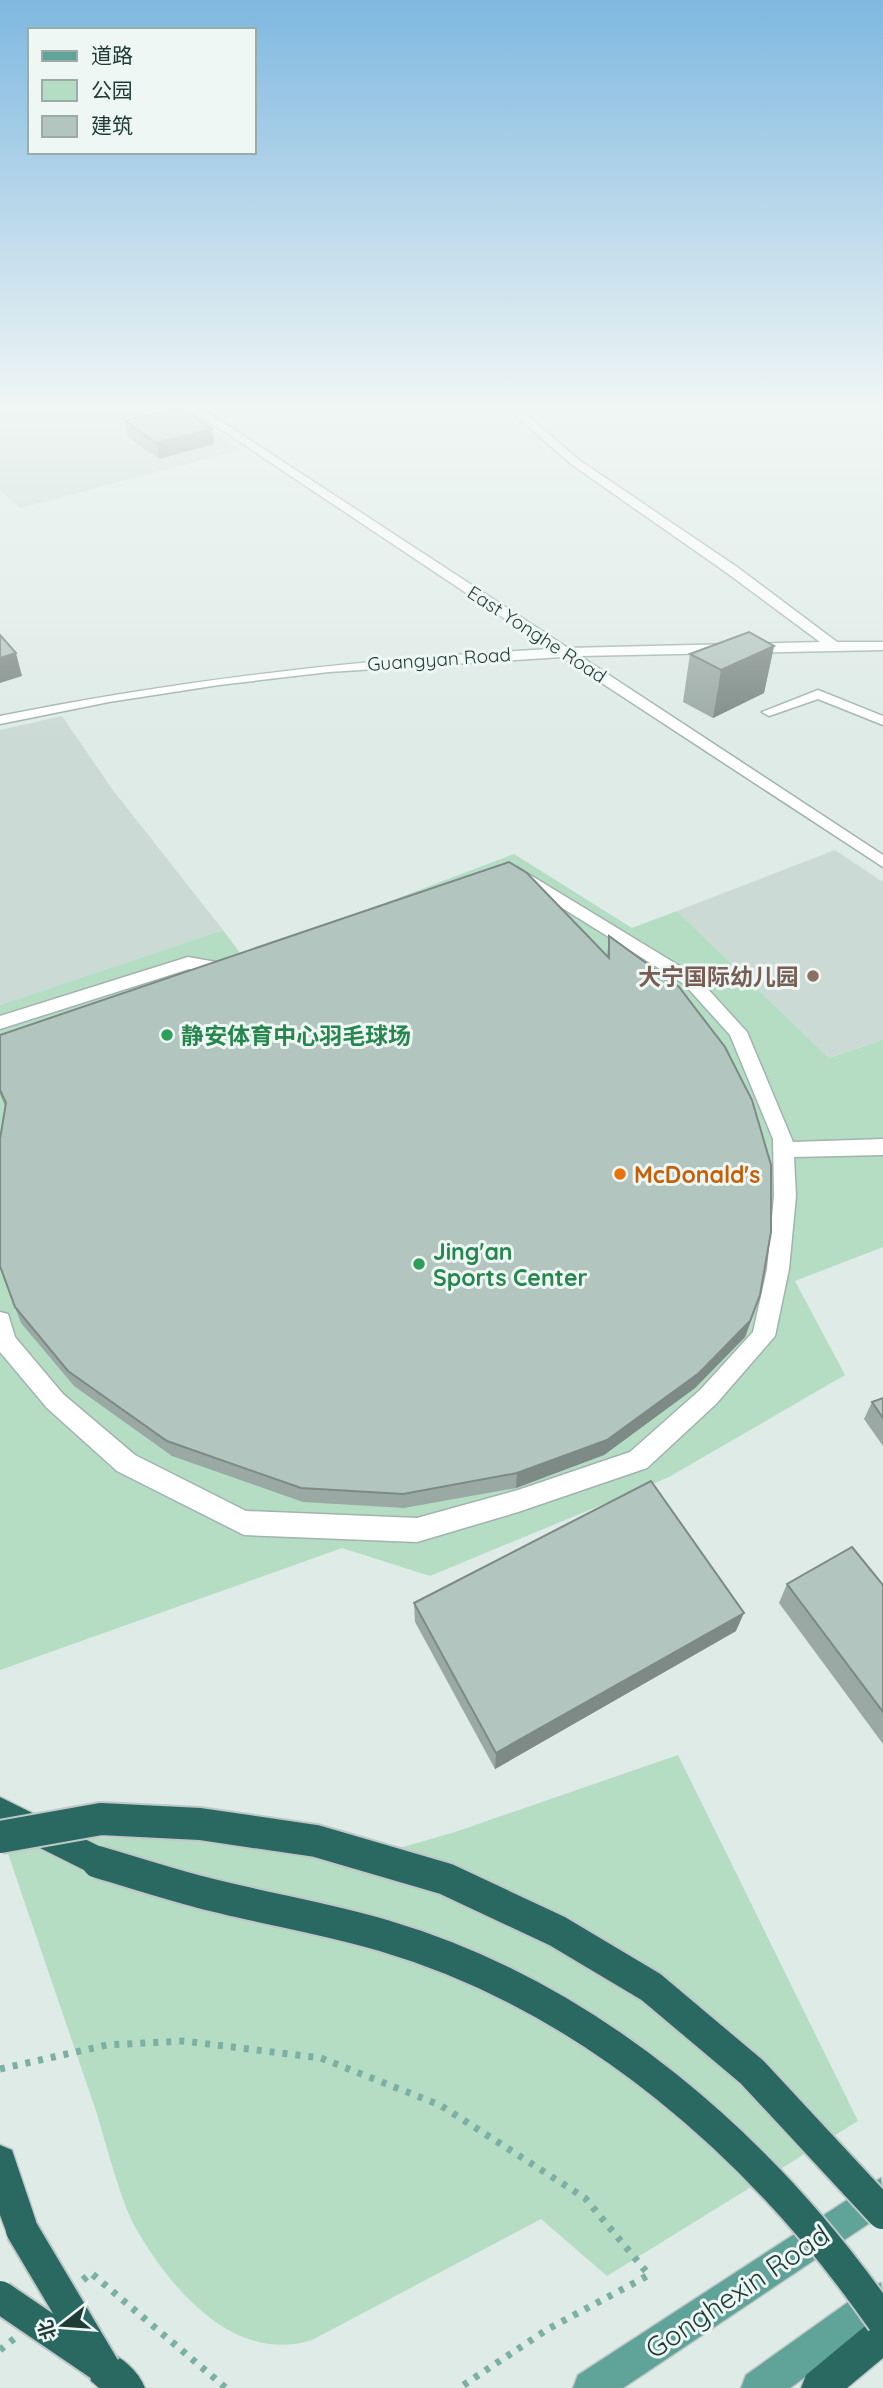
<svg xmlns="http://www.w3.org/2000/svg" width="883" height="2388" viewBox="0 0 883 2388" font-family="Quicksand,'Noto Sans SC',sans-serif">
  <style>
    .built { fill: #ccdad5 }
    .green { fill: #b5ddc4 }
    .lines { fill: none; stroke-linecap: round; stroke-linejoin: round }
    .minor-casing { stroke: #a1b3ae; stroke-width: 3 }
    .major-casing { stroke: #c0c8c7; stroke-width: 3 }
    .highway-casing { stroke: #c0c8c7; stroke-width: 3 }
    .path { stroke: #7cb0a5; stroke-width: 7; stroke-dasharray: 5 8; stroke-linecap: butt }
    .minor { fill: #fff; fill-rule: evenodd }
    .major { fill: #5fa399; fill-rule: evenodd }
    .highway { fill: #296962; fill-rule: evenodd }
    .highway-bridge-casing { stroke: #c0c8c7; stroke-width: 36; stroke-linecap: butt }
    .highway-bridge { stroke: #296962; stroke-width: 32 }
    .wall { fill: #9aa9a4 }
    .shaded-wall { fill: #7d8a86 }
    .building { fill: #b3c5bf; stroke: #7d8a86; stroke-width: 2 }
    .education-dot { fill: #8d6e63; stroke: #eef7f4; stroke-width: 2.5 }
    .leisure-dot { fill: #2e9e5b; stroke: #eef7f4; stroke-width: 2.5 }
    .food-dot { fill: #e8710a; stroke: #eef7f4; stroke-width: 2.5 }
    .labels { text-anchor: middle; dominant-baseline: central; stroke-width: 6; stroke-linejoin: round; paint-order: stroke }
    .far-street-label { font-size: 19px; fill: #1e3b36; stroke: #eef7f4 }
    .education-label { font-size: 23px; font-weight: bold; fill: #785e54; stroke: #eef7f4; text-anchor: end }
    .leisure-label { font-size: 23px; font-weight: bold; fill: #27864d; stroke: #eef7f4; text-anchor: start }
    .food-label { font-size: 23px; font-weight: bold; fill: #c56008; stroke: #eef7f4; text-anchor: start }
    .near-street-label { font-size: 28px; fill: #1e3b36; stroke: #eef7f4 }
  </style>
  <rect width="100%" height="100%" fill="#deebe6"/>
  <!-- built -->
  <g class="built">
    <path d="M 0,406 L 174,406 L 240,450 L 20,508 L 0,490 Z"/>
    <path d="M 62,716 L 112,789 L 223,930 L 0,1005 L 0,730 Z"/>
    <path d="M 835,850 L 883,882 L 883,1040 L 829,1058 L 677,911 Z"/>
  </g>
  <!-- green -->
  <g class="green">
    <path d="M 514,854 L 632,928 L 677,911 L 829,1058 L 883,1040 L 883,1247 L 795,1281 L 845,1375 L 669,1477 L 430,1576 L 342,1548 L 0,1670 L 0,1005 L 223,930 L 243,957 Z"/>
    <path d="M 678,1755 L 858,2121 L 607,2276 L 541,2219 L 312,2340 C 234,2365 170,2288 135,2227 C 120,2199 106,2143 96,2111 C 65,2020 34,1930 3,1839 L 201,1836 L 354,1861 L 452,1833 Z"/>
  </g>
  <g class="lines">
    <defs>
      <g id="minor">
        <path d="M 186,406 L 198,406 L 568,648 L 820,642 L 727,573 L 571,464 L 505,406 L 516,406 L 579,460 L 737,567 L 837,642 L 883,642 L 883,650 L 580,656 L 883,855 L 883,867 L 562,657 L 329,672 L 219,685 L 109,702 L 0,724 L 0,716 C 184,679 363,659 550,649 Z"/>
        <path d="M 818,690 L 883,716 L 883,725 L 818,699 L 769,716 L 762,712 Z"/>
        <path d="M 517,867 L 696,976 L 747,1032 L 793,1142 L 883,1139 L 883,1155 L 794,1157 L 796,1196 L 789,1269 L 775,1336 L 716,1404 L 647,1468 L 518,1512 L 417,1542 L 244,1535 L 117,1471 L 47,1408 L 0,1352 L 0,1312 L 8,1314 L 15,1337 L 63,1394 L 135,1455 L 246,1511 L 417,1518 L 518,1490 L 630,1452 L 700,1390 L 753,1332 L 767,1269 L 774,1196 L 773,1139 L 730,1035 L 684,984 L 511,876 L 509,872 L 511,868 Z"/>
        <path d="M 188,957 L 216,962 L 232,958 L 241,964 L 238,968 L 216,974 L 189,969 L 0,1029 L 0,1016 Z"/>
      </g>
      <g id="major">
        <path d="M 881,2178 L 883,2214 L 623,2388 L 573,2388 L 578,2375 Z"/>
        <path d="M 881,2283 L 883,2321 L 790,2388 L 741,2388 L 746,2375 L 868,2288 Z"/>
      </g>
      <g id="highway">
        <path d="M 0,1797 L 109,1851 L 113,1862 L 109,1873 L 98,1877 L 0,1828 Z"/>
        <path d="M 0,2145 L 12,2150 L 39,2230 L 34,2242 L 22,2247 L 10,2242 L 0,2215 Z"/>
        <path d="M 883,2317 L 883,2358 L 847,2388 L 801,2388 L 806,2375 L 870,2322 Z"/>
        <path d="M 104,2350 C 122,2357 138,2370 145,2388 L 99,2388 L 91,2381 L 86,2368 L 91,2355 Z"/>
      </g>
    </defs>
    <!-- minor casing -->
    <use href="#minor" class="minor-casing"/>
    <!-- major casing -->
    <use href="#major" class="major-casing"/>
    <!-- highway casing -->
    <use href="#highway" class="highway-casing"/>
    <!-- path -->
    <g class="path">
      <path d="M 0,2069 L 107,2045 L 184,2041 L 321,2058 L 440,2105 L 585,2198 L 649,2275 L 548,2329 L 459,2388"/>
      <path d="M 83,2280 L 91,2273 L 226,2388"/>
      <path d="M 0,2350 L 15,2338"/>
    </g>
    <!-- minor -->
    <use href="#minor" class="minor"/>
    <!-- major -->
    <use href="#major" class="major"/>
    <!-- highway -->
    <use href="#highway" class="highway"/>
    <defs>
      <g id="highway-bridge">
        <path d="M 0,1837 L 101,1819 L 200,1824 L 316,1841 L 446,1879 L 557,1931 L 651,1987 L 752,2072 L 883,2213"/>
        <path d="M 98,1862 C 132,1872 166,1883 200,1892 C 261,1908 325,1918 385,1936 C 591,1997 763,2148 883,2321"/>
        <path d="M 22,2230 L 104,2368"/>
        <path d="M 0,2297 L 100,2365"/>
      </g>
    </defs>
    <!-- highway-bridge casing -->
    <use href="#highway-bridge" class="highway-bridge-casing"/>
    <!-- highway-bridge -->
    <use href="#highway-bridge" class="highway-bridge"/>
  </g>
  <!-- wall -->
  <g class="wall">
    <path d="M 126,421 L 212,429 L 214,444 L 159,459 L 128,437 Z"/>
    <path d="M 774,646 L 764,693 L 713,718 L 683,702 L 690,654 Z"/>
    <path d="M 609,936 L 755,1311 L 745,1337 L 695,1388 L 604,1455 L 516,1488 L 404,1508 L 303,1502 L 172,1456 L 74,1386 L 21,1323 L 15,1307 L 5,1106 L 0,1094 L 0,1035 L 607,956 Z"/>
    <path d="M 883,1398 L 883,1446 L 864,1419 L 872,1402 Z"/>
    <path d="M 787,1584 L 883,1585 L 883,1744 L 779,1603 Z"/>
    <path d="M 414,1603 L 736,1631 L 495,1769 L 415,1622 Z"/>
  </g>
  <!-- shaded-wall -->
  <g class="shaded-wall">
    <path d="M 212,429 L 214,444 L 159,459 L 156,443 Z"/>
    <path d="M 774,646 L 764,693 L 713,718 L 721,670 Z"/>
    <path d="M 16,653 L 22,676 L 0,683 L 0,658 Z"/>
    <path d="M 760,1295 L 745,1337 L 695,1388 L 604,1455 L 516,1488 L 517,1473 Z"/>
    <path d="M 744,1613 L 736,1631 L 495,1769 L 496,1753 Z"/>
  </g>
  <!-- building -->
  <g class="building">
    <path d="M 181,407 L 212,429 L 156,443 L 126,421 Z"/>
    <path d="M 749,632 L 774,646 L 721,670 L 690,654 Z"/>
    <path d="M 0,635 L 16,653 L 0,658 Z"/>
    <path d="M 509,862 L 527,873 L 609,958 L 609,936 L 679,987 L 725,1047 L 752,1100 L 771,1165 L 771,1232 L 760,1295 L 750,1321 L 699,1373 L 607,1440 L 517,1473 L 403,1494 L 301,1488 L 167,1441 L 68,1371 L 15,1307 L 0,1266 L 0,1139 L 6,1103 L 0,1090 L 0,1035 Z"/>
    <path d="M 883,1398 L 883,1418 L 872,1402 Z"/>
    <path d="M 651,1481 L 744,1613 L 496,1753 L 414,1603 Z"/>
    <path d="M 852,1547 L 883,1585 L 883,1712 L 787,1584 Z"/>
  </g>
  <!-- sky -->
  <linearGradient id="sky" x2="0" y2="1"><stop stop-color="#7fb8e0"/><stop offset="0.55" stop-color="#f0f6f4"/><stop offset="1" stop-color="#f0f6f4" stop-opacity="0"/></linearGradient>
  <rect width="883" height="740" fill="url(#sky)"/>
  <!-- markers -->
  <circle class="education-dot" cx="813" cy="976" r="7"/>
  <g class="leisure-dot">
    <circle cx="167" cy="1035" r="7"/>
    <circle cx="419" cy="1264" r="7"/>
  </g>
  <circle class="food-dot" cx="620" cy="1174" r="7"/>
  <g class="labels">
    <!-- far-street labels -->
    <g class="far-street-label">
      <text transform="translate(537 634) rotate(33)">East Yonghe Road</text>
      <text transform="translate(439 659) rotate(-4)">Guangyan Road</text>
    </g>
    <!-- education labels -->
    <g class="education-label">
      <text x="799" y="976">大宁国际幼儿园</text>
    </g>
    <!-- leisure labels -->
    <g class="leisure-label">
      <text x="181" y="1035">静安体育中心羽毛球场</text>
      <text x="433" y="1251">Jing'an<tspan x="433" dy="26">Sports Center</tspan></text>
    </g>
    <!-- food labels -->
    <g class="food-label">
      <text x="634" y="1174">McDonald's</text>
    </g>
    <!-- near-street labels -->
    <g class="near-street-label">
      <text transform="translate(737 2291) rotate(-34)">Gonghexin Road</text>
    </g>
  </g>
  <!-- legend -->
  <rect x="28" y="28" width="228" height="126" fill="#eef7f4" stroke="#9baca8" stroke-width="2"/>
  <rect x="42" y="51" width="35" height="10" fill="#5fa399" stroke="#9baca8" stroke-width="2"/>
  <text x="91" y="63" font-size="21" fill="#1e3b36">道路</text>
  <rect x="42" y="80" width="35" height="21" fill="#b5ddc4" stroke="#9baca8" stroke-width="2"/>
  <text x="91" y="98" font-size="21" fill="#1e3b36">公园</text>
  <rect x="42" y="116" width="35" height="21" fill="#b3c5bf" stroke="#9baca8" stroke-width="2"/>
  <text x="91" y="133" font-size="21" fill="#1e3b36">建筑</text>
  <!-- north arrow -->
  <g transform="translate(63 2325) rotate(253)" stroke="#eef7f4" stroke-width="5" paint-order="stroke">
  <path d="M0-5L12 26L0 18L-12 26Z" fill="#1e3b36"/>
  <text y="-10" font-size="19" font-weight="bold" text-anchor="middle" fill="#1e3b36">北</text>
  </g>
</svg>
